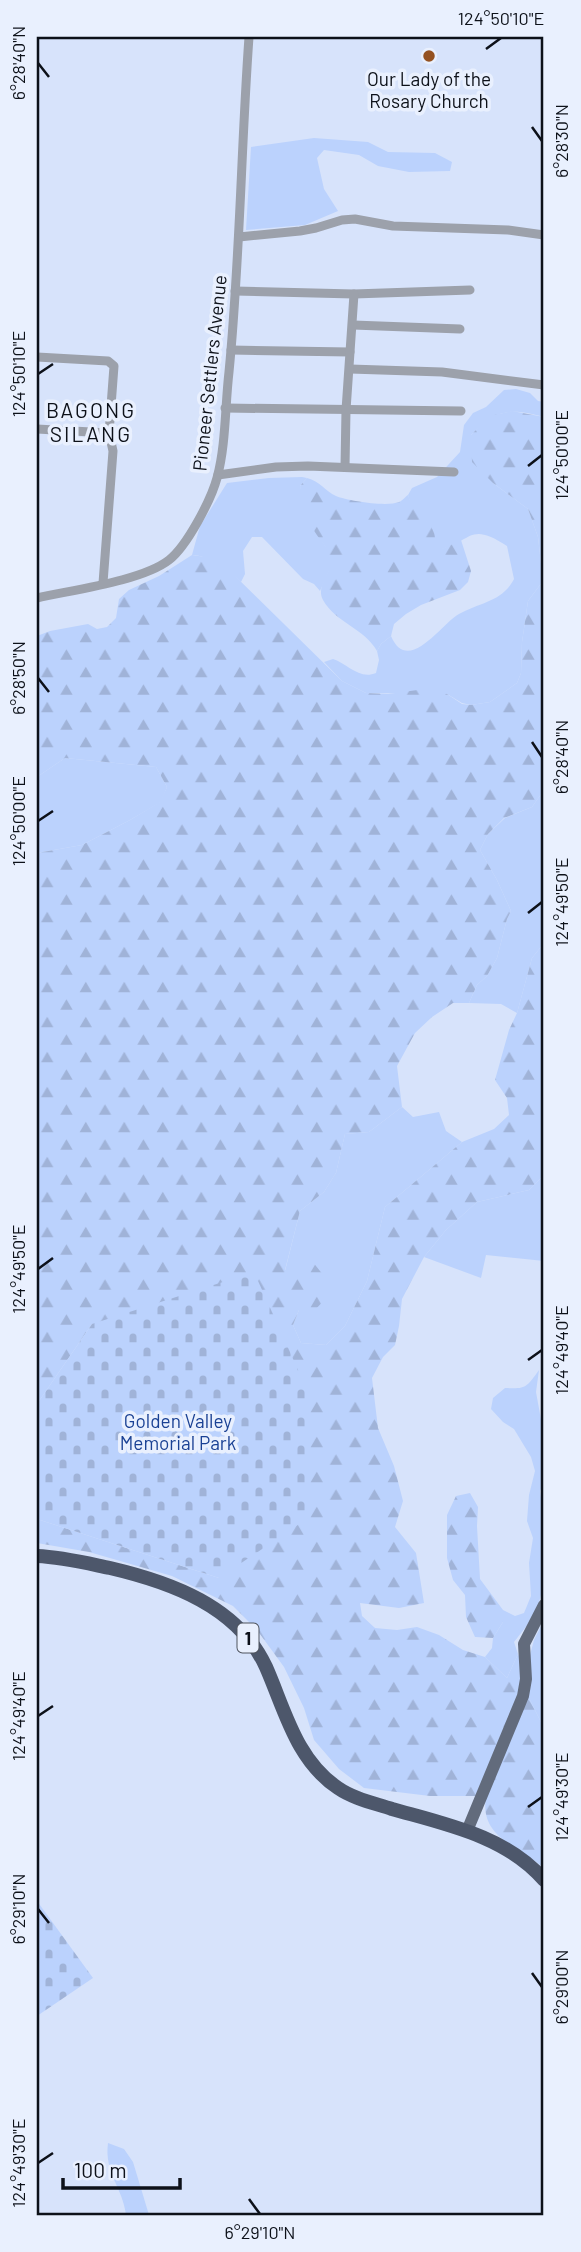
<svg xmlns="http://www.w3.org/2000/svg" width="581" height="2252" viewBox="0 0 581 2252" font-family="Barlow,sans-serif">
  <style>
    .green { fill: #bbd2fd }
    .forest { fill: url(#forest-firs) }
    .cemetery { fill: url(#cemetery-stones) }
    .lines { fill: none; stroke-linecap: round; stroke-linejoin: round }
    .minor { stroke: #9ca1ab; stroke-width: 9 }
    .major { stroke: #626b7c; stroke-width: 12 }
    .highway { stroke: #4d576b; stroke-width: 14 }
    .ticks { fill: none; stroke: #0d1119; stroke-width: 2.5 }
    .poi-dot { fill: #945121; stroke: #e9f0fe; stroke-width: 2.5 }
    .labels { text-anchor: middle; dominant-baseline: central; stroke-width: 7; stroke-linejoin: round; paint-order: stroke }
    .shield { fill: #e9f0fe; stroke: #4f545e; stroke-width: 2 }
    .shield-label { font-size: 18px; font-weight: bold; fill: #0d1119 }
    .poi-label { font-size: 19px; fill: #0d1119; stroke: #e9f0fe }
    .street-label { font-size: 19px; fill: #0d1119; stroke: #e9f0fe }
    .park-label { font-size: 19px; fill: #1a4194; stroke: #e9f0fe }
    .neighbourhood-label { font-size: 21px; letter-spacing: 2px; fill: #0d1119; stroke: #e9f0fe }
    .neatline { fill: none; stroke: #0d1119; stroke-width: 2.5 }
    .ticks-label { font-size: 18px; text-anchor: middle; fill: #0d1119 }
  </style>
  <defs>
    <pattern id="forest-firs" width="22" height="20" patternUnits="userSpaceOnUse" patternTransform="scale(1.75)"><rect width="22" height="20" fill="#bbd2fd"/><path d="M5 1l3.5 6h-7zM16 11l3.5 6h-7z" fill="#a0b3d8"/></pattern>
    <pattern id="cemetery-stones" width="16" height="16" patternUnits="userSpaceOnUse" patternTransform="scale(1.75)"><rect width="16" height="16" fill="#bbd2fd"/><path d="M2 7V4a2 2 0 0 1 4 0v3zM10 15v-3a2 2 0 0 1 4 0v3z" fill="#a0b3d8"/></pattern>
  </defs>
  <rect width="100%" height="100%" fill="#d7e3fb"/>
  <!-- green -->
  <g class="green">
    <path d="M 314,138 L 368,142 L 388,152 L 435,153 L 452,162 L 450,171 L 409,172 L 378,166 L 359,155 L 324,150 L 317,158 L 324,189 L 338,211 L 305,225 L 246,230 L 251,147 Z"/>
    <path d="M 516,389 L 530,393 L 538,401 L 544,402 L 544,417 C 508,408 498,409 471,435 L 493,483 L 528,509 L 538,537 L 543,581 L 528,601 L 522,642 L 521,673 L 517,683 L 490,702 L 471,705 L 462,703 L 447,694 L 366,693 L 342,681 L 324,662 L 333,659 C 348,664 359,680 376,673 L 379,660 L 377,651 L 381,644 L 391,636 C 408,676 442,623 459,614 C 480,602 502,602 514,579 L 507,546 C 468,520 472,543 437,550 L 434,546 L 434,533 L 426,521 L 412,508 L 408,495 L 412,488 L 437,477 L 460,452 L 464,425 L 473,413 L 486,407 L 504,390 Z"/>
    <path d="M 302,477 L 307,478 L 300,486 L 313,528 L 328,550 L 332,564 L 320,591 L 314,584 L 303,579 L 262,537 L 252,537 L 243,551 L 245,574 L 241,582 C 230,571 208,555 192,555 L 200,526 L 227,483 L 269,478 Z"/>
    <path d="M 65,758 L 156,767 L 167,787 L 161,802 L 130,820 L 82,845 L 37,853 L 37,777 Z"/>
    <path d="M 544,790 L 544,943 L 532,958 L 517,1013 L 501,1004 L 469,1003 L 477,985 L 487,976 L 497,958 L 507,919 L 511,911 L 497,880 L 480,850 L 488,834 L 505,818 L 532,807 Z"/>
    <path d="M 402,1107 L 413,1117 L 439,1112 L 446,1131 L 462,1142 L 385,1207 L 367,1281 L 345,1326 L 326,1345 L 301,1343 L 293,1325 L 299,1310 L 285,1271 L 300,1211 L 324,1192 L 336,1173 L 345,1134 L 369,1132 Z"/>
    <path d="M 544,1175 L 544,1261 L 486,1255 L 481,1278 L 424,1257 L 446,1230 L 477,1202 L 529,1190 Z"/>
    <path d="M 539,1370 L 536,1392 L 544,1436 L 544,1482 L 540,1491 L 544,1519 L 544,1583 L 536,1614 L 514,1642 L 518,1654 L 507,1678 L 485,1657 L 492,1648 L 493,1638 L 503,1622 L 503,1610 L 515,1616 L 524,1613 L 531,1596 L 529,1563 L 533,1538 L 527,1521 L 529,1495 L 535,1471 L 531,1457 L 514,1429 L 503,1422 L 491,1409 L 493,1398 L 505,1388 C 526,1389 526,1388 539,1370 Z"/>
    <path d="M 544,1620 L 544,1669 L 542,1671 C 541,1690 544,1708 544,1728 L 530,1700 L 530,1655 L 534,1640 Z"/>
    <path d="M 108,2143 L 124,2149 L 133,2162 L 149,2215 L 126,2215 C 123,2188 104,2173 108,2143 Z"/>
  </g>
  <!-- forest -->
  <g class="forest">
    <path d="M 512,411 L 544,417 L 544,790 L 532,807 L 504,818 L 488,834 L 480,850 L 497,880 L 511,911 L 507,919 L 497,958 L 487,976 L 477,985 L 469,1003 L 453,1003 L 432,1017 L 415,1033 L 397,1066 L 402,1107 L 369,1132 L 345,1134 L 336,1173 L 324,1192 L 300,1211 L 285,1270 L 312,1261 L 324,1276 L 328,1296 L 314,1311 L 299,1310 L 293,1325 L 301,1343 L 326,1345 L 345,1326 L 367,1281 L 385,1207 L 462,1142 L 494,1129 L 509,1115 L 507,1098 L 495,1080 L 509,1030 L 517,1013 L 532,958 L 544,943 L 544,1175 L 529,1190 L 477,1202 L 446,1230 L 424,1257 L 402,1299 L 399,1326 L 395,1345 L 383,1357 L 372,1378 L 378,1428 L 394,1466 L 403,1501 L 395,1527 L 416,1553 L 424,1603 L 399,1608 L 360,1603 L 362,1616 L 375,1628 L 397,1630 L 417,1627 L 439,1635 L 463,1650 L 485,1657 L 507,1678 L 518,1654 L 532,1682 L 530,1700 L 544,1728 L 544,1868 C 518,1845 479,1838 486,1796 L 430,1796 L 364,1788 L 339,1769 L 314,1740 L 304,1708 L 284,1667 L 257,1630 L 233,1606 L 172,1576 L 89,1552 L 37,1543 L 37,1519 L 219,1578 L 92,1324 L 37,1404 L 37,853 L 82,845 L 130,820 L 160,802 L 167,787 L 156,767 L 65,758 L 37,777 L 37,636 L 50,631 L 88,624 L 97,629 L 107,627 L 116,618 L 119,599 L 129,590 L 159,576 L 192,555 L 206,557 L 217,562 L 232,573 L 342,681 L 366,693 L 388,694 L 425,689 L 447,694 L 462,704 L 471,705 L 490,702 L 517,683 L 521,673 L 522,642 L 528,601 L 543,581 L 538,537 L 528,509 L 493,483 L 472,462 L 471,435 L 490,416 Z"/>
    <path d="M 307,478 C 320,481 325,491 336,496 C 348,501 387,507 399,502 C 401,502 406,496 408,495 C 414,514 429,518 434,533 C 436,539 434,544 437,549 L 444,548 L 461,540 L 471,571 L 468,582 L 460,590 L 421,605 L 406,614 L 394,624 L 391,636 L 381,644 L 377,651 C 365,629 335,622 323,600 C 315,585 333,573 330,559 C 328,546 318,539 312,527 C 305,514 302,500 300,486 Z"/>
    <path d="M 470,1493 L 478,1507 L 477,1526 L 480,1579 L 503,1610 L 503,1622 L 493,1638 L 475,1637 L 466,1617 L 465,1595 L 453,1580 L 447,1558 L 447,1515 L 456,1496 Z"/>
  </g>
  <!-- cemetery -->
  <g class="cemetery">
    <path d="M 254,1272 L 307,1390 L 308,1518 L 219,1578 L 37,1519 L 37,1404 L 92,1324 Z"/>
    <path d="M 37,1901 L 93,1978 L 37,2016 Z"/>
  </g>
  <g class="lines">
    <!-- minor -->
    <g class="minor">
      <path d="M 239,237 L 300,231 L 316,228 L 342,220 L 355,219 L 393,226 L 508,230 L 544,235"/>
      <path d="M 235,291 L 354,294 L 470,290"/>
      <path d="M 353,325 L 460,329"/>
      <path d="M 231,350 L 350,352"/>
      <path d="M 37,357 L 108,361 L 114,366 L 109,433 L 113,451 L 103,583"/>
      <path d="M 350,369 L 442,372 L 544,385"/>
      <path d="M 225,408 L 461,411"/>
      <path d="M 37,429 L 109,433"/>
      <path d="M 345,467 L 346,410 L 354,294"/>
      <path d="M 218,475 L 276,467 L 308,466 L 454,472"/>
      <path d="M 37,598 C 72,590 142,581 169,560 C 187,546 211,500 217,478 C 226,445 225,406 229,372 C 240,260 241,148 249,37"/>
    </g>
    <!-- major -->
    <path class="major" d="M 467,1831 L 523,1696 L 526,1679 L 524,1644 L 544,1605"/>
    <!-- highway -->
    <path class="highway" d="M 37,1556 C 62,1557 86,1563 110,1568 C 170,1582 238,1606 266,1667 C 285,1710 296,1760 338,1788 C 354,1799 374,1803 392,1809 C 445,1824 506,1836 544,1880"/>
  </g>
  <!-- ticks -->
  <path class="ticks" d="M 486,49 L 501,38M 38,63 L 49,77M 532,127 L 542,141M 38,374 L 53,364M 528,466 L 542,455M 38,678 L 49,692M 532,742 L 542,757M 38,821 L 53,811M 528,913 L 542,902M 38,1269 L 53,1258M 528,1360 L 542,1350M 38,1716 L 53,1706M 528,1807 L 542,1797M 38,1909 L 49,1923M 532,1973 L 542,1987M 38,2163 L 53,2153M 249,2199 L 260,2214"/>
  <!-- markers -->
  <circle class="poi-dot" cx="429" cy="56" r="7"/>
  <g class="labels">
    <!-- shield labels -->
    <rect class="shield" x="237.5" y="1623.5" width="21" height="29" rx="5"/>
    <g class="shield-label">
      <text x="248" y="1638">1</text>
    </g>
    <!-- poi labels -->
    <g class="poi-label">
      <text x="429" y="78">Our Lady of the<tspan x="429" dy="22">Rosary Church</tspan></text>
    </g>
    <!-- street labels -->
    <g class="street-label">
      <text transform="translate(209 373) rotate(-84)">Pioneer Settlers Avenue</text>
    </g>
    <!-- park labels -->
    <g class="park-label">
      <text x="178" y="1420">Golden Valley<tspan x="178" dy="22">Memorial Park</tspan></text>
    </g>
    <!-- neighbourhood labels -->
    <g class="neighbourhood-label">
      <text x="91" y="409">BAGONG<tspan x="91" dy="24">SILANG</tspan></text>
    </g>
  </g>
  <!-- border -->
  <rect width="581" height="2252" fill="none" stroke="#e9f0fe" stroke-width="77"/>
  <!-- scale -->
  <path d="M63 2178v10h117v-10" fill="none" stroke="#0d1119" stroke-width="3.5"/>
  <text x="74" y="2178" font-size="21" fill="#0d1119" stroke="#e9f0fe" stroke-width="5" paint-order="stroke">100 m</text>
  <rect x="38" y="38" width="504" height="2176" class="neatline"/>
  <g class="ticks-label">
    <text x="501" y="25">124°50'10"E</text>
    <text transform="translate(19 63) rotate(-90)" y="6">6°28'40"N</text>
    <text transform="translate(562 141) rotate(-90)" y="6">6°28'30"N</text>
    <text transform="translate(19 374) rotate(-90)" y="6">124°50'10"E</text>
    <text transform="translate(562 455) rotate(-90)" y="6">124°50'00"E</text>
    <text transform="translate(19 678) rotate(-90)" y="6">6°28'50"N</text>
    <text transform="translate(562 757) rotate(-90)" y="6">6°28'40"N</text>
    <text transform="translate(19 821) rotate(-90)" y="6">124°50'00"E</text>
    <text transform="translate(562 902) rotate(-90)" y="6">124°49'50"E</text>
    <text transform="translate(19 1269) rotate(-90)" y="6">124°49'50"E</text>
    <text transform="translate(562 1350) rotate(-90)" y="6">124°49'40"E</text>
    <text transform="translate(19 1716) rotate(-90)" y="6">124°49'40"E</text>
    <text transform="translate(562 1797) rotate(-90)" y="6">124°49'30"E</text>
    <text transform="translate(19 1909) rotate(-90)" y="6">6°29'10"N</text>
    <text transform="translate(562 1987) rotate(-90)" y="6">6°29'00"N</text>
    <text transform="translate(19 2163) rotate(-90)" y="6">124°49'30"E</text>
    <text x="260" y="2239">6°29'10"N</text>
  </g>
</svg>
